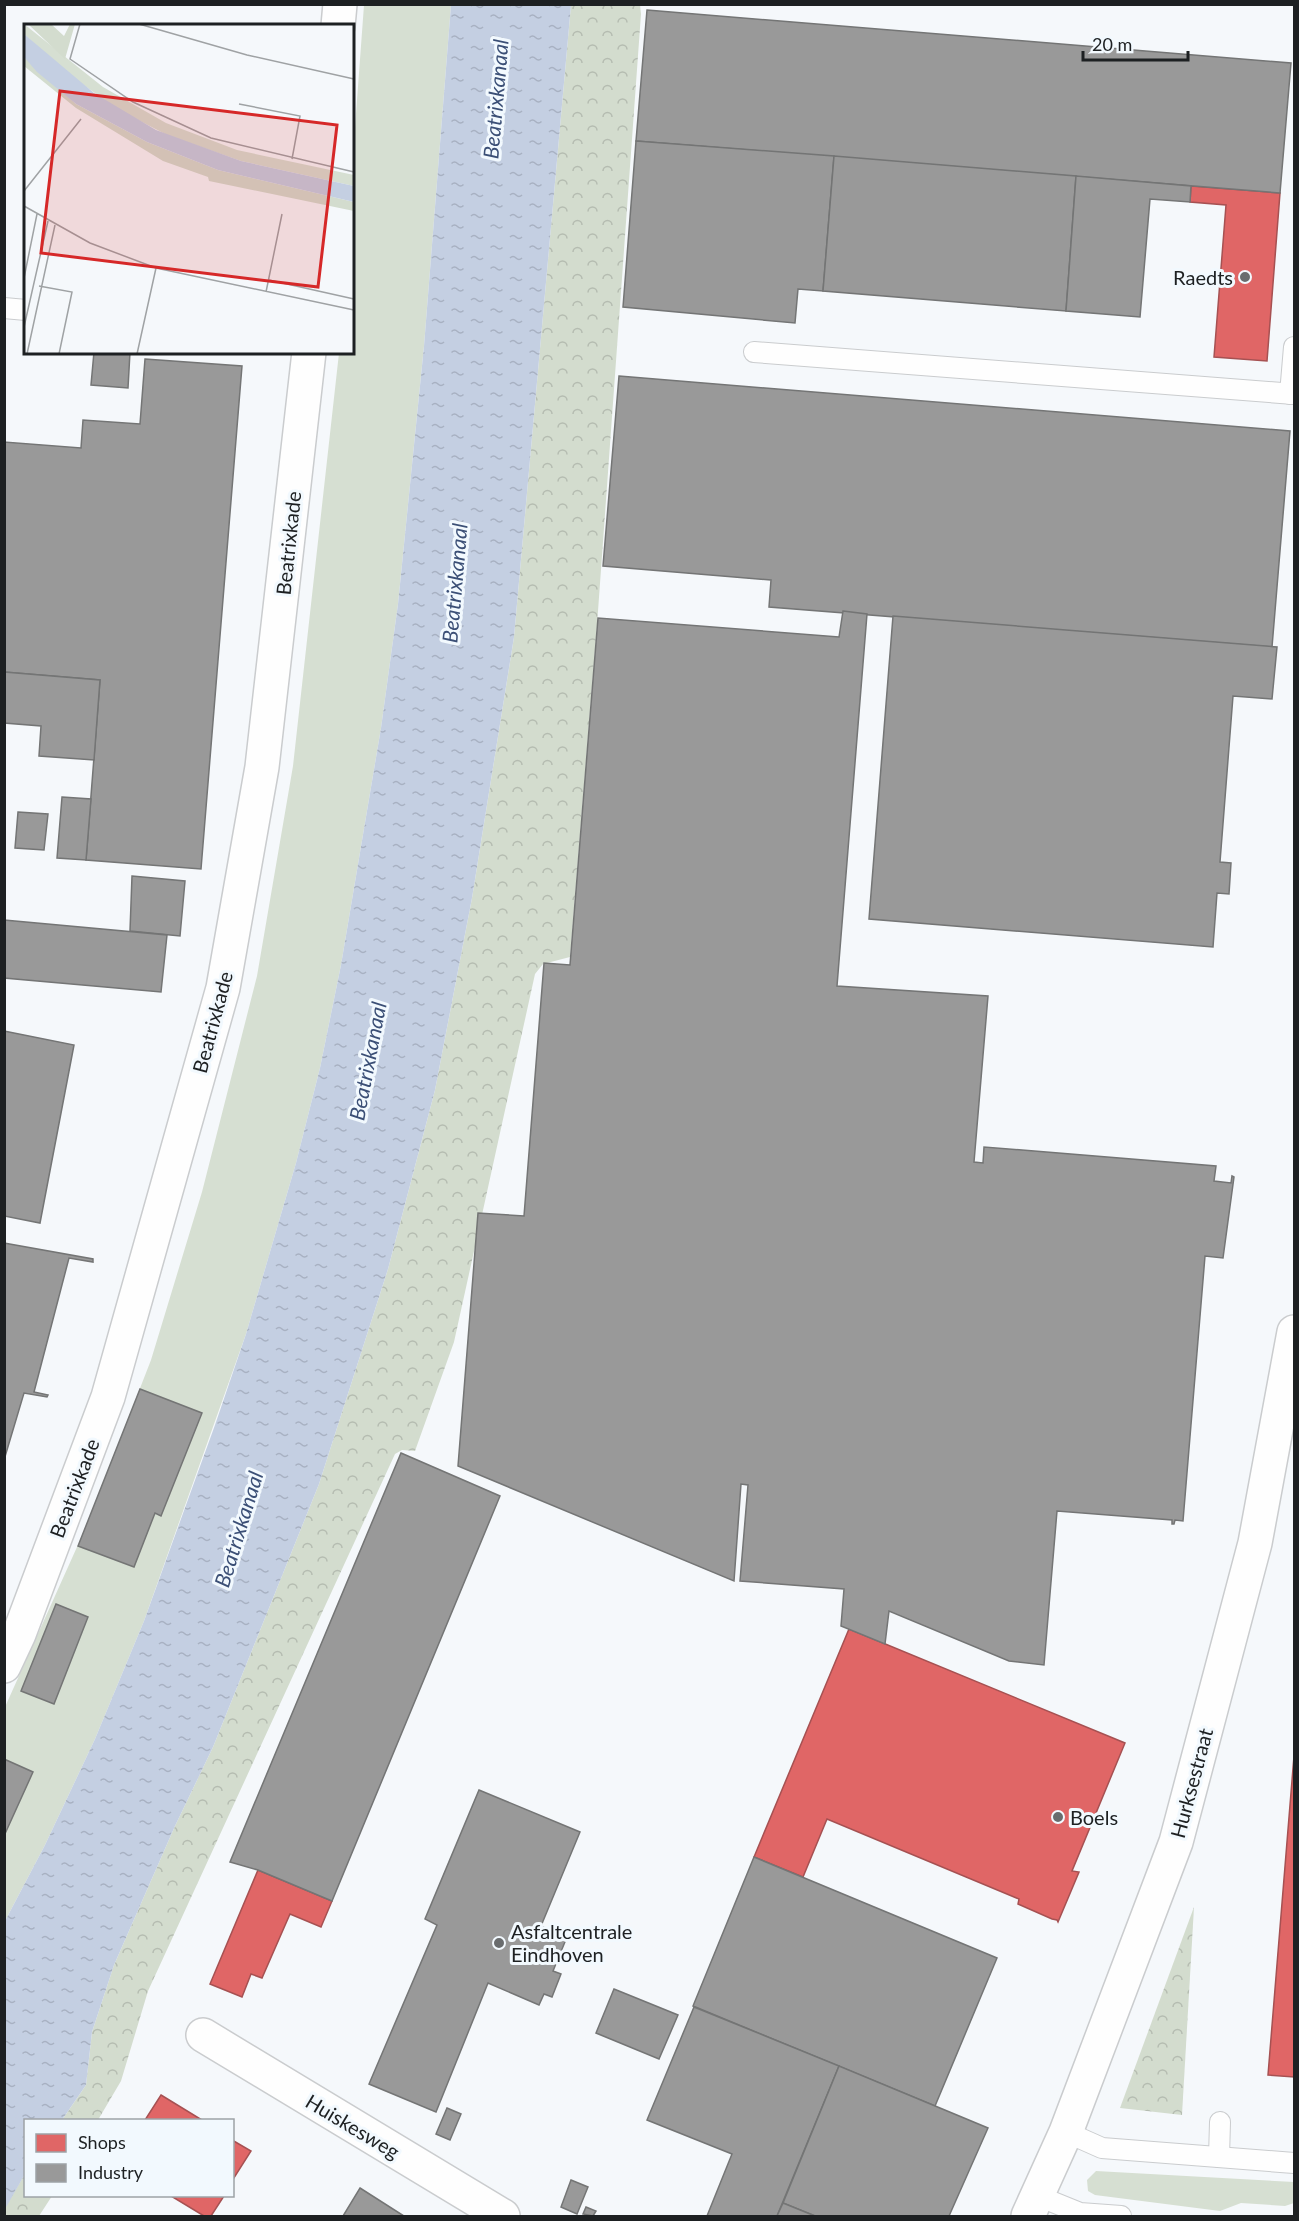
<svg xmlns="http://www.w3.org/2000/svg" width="1299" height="2221" viewBox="0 0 1299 2221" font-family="Lato,sans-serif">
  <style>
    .grass { fill: #d6dfd2 }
    .forest { fill: url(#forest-crowns) }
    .water { fill: url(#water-ripples) }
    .shops { fill: #e06666; stroke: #a65152; stroke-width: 1.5 }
    .industry { fill: #999; stroke: #747575; stroke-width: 1.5 }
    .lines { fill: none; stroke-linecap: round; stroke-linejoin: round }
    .lane-casing { stroke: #caccce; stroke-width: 22 }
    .street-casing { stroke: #caccce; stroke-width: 36 }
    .secondary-casing { stroke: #caccce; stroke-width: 36 }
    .lane { stroke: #fefefe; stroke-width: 20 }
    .street { stroke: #fefefe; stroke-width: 33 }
    .secondary { stroke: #fefefe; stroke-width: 33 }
    .poi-dot { fill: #696c6e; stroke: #f2f9fe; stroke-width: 2 }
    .labels { text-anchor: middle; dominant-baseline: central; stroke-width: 6; stroke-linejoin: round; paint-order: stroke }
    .poi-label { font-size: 20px; fill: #1d2022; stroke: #f2f9fe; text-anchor: start }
    .street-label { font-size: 20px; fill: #1d2022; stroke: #f2f9fe }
    .water-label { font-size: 21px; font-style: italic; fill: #3b4f76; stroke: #f2f9fe }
    .inset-road { fill: none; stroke: #9fa2a4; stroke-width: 1.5 }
    .view { fill: #d62828; fill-opacity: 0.15; stroke: #d62828; stroke-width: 3 }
    .inset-edge { fill: none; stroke: #1d2022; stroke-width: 3 }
  </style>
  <defs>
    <pattern id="forest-crowns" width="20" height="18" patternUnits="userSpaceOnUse" patternTransform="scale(1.5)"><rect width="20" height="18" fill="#d3dcce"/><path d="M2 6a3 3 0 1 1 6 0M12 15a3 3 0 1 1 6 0" fill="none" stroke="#b5bcb1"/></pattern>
    <pattern id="water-ripples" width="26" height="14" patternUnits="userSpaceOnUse" patternTransform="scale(1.5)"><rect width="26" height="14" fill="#c4cfe2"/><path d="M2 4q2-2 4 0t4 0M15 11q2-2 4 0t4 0" fill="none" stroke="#a8b1c2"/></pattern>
  </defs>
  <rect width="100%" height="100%" fill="#f5f8fb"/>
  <!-- grass -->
  <g class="grass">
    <path d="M 364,5 L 451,5 L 424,346 L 398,604 L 381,728 L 341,965 L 320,1068 L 296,1163 L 246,1334 L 144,1621 L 95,1739 L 45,1845 L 5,1921 L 5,1707 L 86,1527 L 151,1360 L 202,1192 L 257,976 L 293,766 L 339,353 L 352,352 L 352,168 Z"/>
    <path d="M 1096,2171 L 1294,2182 L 1294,2203 L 1285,2206 L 1241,2203 L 1220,2211 L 1095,2195 L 1088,2191 L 1087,2180 Z"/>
  </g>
  <!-- forest -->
  <g class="forest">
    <path d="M 571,5 L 640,5 L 641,14 L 597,625 L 570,957 L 543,964 L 535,974 L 454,1342 L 415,1451 L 402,1450 L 395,1454 L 148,1991 L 121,2081 L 98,2120 L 62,2120 L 86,2085 L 92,2032 L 114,1965 L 175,1826 L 213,1747 L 319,1484 L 388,1269 L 435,1090 L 472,898 L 514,637 Z"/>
    <path d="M 1194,1907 L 1182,2115 L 1120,2108 Z"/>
    <path d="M 25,2174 L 26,2196 L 52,2196 L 39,2216 L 5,2216 L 4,2209 Z"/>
  </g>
  <!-- water -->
  <path class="water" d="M 451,5 L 571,5 L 514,637 L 472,898 L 435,1090 L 388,1269 L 319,1484 L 213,1747 L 175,1826 L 114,1965 L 92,2032 L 86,2085 L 62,2120 L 26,2120 L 25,2174 L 5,2209 L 5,1921 L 45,1845 L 95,1739 L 144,1621 L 215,1425 L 246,1334 L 296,1163 L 320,1068 L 341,965 L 381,728 L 398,604 L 424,346 Z"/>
  <!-- shops -->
  <g class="shops">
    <path d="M 1191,186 L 1280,193 L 1267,361 L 1214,357 L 1226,205 L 1190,202 Z"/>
    <path d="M 849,1629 L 1125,1743 L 1072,1871 L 1079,1872 L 1058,1922 L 1057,1920 L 1052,1919 L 1018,1904 L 1019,1899 L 827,1819 L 803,1877 L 754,1857 Z"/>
    <path d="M 1294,1756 L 1294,2077 L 1268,2075 Z"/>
    <path d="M 258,1870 L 332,1901 L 321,1927 L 290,1914 L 262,1978 L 251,1974 L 242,1997 L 210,1984 Z"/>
    <path d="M 161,2095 L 202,2120 L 145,2120 Z"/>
    <path d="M 232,2140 L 251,2151 L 232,2181 Z"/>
    <path d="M 171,2196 L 224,2196 L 211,2216 L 204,2216 Z"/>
  </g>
  <!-- industry -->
  <g class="industry">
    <path d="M 647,10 L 1291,63 L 1280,193 L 636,141 Z"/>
    <path d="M 636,141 L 834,156 L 823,291 L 798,289 L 795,323 L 623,307 Z"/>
    <path d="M 834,156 L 1076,176 L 1066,311 L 823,291 Z"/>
    <path d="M 1076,176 L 1191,186 L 1190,202 L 1150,199 L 1140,317 L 1066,311 Z"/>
    <path d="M 94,352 L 130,352 L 128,388 L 91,385 Z"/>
    <path d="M 145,359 L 242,366 L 201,869 L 86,860 L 100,680 L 4,672 L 4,442 L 81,448 L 83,420 L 140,424 Z"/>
    <path d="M 619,376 L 1290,431 L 1272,647 L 769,607 L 771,580 L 603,566 Z"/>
    <path d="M 843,611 L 867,614 L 837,986 L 988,996 L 974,1162 L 983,1163 L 984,1147 L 1216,1166 L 1214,1181 L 1231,1183 L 1232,1176 L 1234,1177 L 1223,1258 L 1205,1256 L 1183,1521 L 1175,1520 L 1174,1524 L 1172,1524 L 1172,1520 L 1057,1511 L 1044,1665 L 1009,1661 L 889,1611 L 885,1644 L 841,1626 L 844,1589 L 740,1581 L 748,1485 L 741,1484 L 734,1581 L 458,1466 L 478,1213 L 524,1216 L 544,963 L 570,965 L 598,618 L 839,637 Z"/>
    <path d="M 893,616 L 1277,647 L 1272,699 L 1233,696 L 1220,862 L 1231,863 L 1229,894 L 1217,893 L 1213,947 L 869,919 Z"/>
    <path d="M 4,672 L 100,680 L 94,760 L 39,756 L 41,726 L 4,723 Z"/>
    <path d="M 62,797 L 91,799 L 86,860 L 57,858 Z"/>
    <path d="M 18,812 L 48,814 L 44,850 L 15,848 Z"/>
    <path d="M 132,876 L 185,881 L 180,936 L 130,931 Z"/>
    <path d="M 4,920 L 167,935 L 161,992 L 4,978 Z"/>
    <path d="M 4,1031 L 74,1045 L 40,1223 L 4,1216 Z"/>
    <path d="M 4,1243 L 93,1259 L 93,1262 L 69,1258 L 34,1392 L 48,1395 L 47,1397 L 24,1393 L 4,1460 Z"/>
    <path d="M 140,1389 L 202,1413 L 161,1516 L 155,1513 L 134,1567 L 78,1546 Z"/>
    <path d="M 401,1453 L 500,1496 L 332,1901 L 258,1870 L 230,1862 Z"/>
    <path d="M 56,1604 L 88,1617 L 54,1704 L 21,1691 Z"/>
    <path d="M 4,1759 L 33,1772 L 4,1836 Z"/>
    <path d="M 479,1790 L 580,1832 L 541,1926 L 567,1937 L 553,1971 L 561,1974 L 552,1997 L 544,1994 L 539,2005 L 488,1983 L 436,2112 L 369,2084 L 437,1925 L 425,1919 Z"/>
    <path d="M 754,1857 L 997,1958 L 935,2106 L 693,2006 Z"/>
    <path d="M 614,1989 L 678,2015 L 659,2059 L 596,2033 Z"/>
    <path d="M 694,2007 L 839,2066 L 777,2216 L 707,2216 L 732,2154 L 647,2120 Z"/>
    <path d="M 839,2066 L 988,2128 L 949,2216 L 815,2216 L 783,2203 Z"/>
    <path d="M 447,2108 L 461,2114 L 450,2140 L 436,2134 Z"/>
    <path d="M 571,2180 L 588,2187 L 577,2214 L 561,2207 Z"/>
    <path d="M 360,2188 L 404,2216 L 343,2216 Z"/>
    <path d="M 783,2203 L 815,2216 L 777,2216 Z"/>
    <path d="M 586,2207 L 596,2211 L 593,2216 L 583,2214 Z"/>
  </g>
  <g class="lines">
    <defs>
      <g id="lane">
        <path d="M 4,308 L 26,310"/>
        <path d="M 754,352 L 1294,394"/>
        <path d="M 1290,394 L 1294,347"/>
        <path d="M 1066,2132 L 1102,2148 L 1294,2163"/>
        <path d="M 1219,2157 L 1220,2122"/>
        <path d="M 1038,2196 L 1080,2213 L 1121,2216"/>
      </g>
      <g id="street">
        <path d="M 338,26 L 340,4"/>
        <path d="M 4,1666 L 19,1634 L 108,1397 L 223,988 L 262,767 L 309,352"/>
        <path d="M 203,2035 L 503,2216"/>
      </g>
      <path id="secondary" d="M 1028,2216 L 1066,2132 L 1176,1842 L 1255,1543 L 1294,1332"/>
    </defs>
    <!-- lane casing -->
    <use href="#lane" class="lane-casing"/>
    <!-- street casing -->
    <use href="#street" class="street-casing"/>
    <!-- secondary casing -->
    <use href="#secondary" class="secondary-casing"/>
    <!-- lane -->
    <use href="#lane" class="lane"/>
    <!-- street -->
    <use href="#street" class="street"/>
    <!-- secondary -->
    <use href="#secondary" class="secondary"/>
  </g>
  <!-- markers -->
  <g class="poi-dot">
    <circle cx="1245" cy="277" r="6"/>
    <circle cx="1058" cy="1817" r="6"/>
    <circle cx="499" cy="1943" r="6"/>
  </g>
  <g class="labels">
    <!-- poi labels -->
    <g class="poi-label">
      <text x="1233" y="277" text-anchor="end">Raedts</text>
      <text x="1070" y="1817">Boels</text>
      <text x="511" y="1931">Asfaltcentrale<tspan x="511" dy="23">Eindhoven</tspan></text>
    </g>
    <!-- street labels -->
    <g class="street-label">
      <text transform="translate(288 543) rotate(-84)">Beatrixkade</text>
      <text transform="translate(212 1022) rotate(-75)">Beatrixkade</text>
      <text transform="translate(74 1488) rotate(-69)">Beatrixkade</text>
      <text transform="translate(1191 1783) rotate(-75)">Hurksestraat</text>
      <text transform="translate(353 2126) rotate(31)">Huiskesweg</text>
    </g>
    <!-- water labels -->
    <g class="water-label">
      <text transform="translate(495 99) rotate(-85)">Beatrixkanaal</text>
      <text transform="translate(454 583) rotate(-85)">Beatrixkanaal</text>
      <text transform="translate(367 1061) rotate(-79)">Beatrixkanaal</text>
      <text transform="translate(238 1529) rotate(-73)">Beatrixkanaal</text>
    </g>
  </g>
  <!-- overview -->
  <g transform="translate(24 24)">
    <rect width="330" height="330" fill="#f5f8fb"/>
    <path d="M 0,0 L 79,63 L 142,99 L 213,126 L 330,151 L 330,162 L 217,137 L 143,111 L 95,86 L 41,48 L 0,10 Z" fill="#d6dfd2"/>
    <path d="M 4,0 L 27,0 L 40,12 L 46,0 L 51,0 L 41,35 ZM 0,33 L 52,80 L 123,118 L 194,146 L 330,178 L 330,187 L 185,157 L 184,153 L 139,137 L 52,84 L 0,42 Z" fill="#d3dcce"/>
    <path d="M 0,10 L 70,69 L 132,106 L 217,137 L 330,162 L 330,178 L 194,146 L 123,118 L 52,80 L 13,48 L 0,33 Z" fill="#c4cfe2"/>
    <path class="inset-road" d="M 56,0 L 46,35 L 109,78 L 187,114 L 330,148M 115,0 L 223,31 L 330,55M 215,80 L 276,92 L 268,135M 0,167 L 57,95M 0,182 L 66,219 L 132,244 L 330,286M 0,254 L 13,190M 245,256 L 330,275M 15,262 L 48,268 L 35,330M 242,268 L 258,190M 0,303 L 24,197M 3,330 L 31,201M 113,330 L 132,244"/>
    <path class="view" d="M 36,67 L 313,101 L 294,263 L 17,229 Z"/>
    <rect width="330" height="330" class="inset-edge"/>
  </g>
  <!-- border -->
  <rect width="1299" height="2221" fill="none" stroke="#1d2022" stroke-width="12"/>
  <!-- legend -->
  <rect x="24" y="2119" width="210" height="78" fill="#f2f9fe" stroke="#9da2a6" stroke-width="1.5"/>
  <rect x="36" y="2134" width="30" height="18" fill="#e06666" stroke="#9da2a6" stroke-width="1.5"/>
  <text x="78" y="2149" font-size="18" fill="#1d2022">Shops</text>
  <rect x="36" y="2164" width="30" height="18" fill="#999999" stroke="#9da2a6" stroke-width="1.5"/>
  <text x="78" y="2179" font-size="18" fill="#1d2022">Industry</text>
  <!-- scale -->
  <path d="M1083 51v9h105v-9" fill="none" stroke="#1d2022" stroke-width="3"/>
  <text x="1092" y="51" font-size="18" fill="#1d2022" stroke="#f2f9fe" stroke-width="4.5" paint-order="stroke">20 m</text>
</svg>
